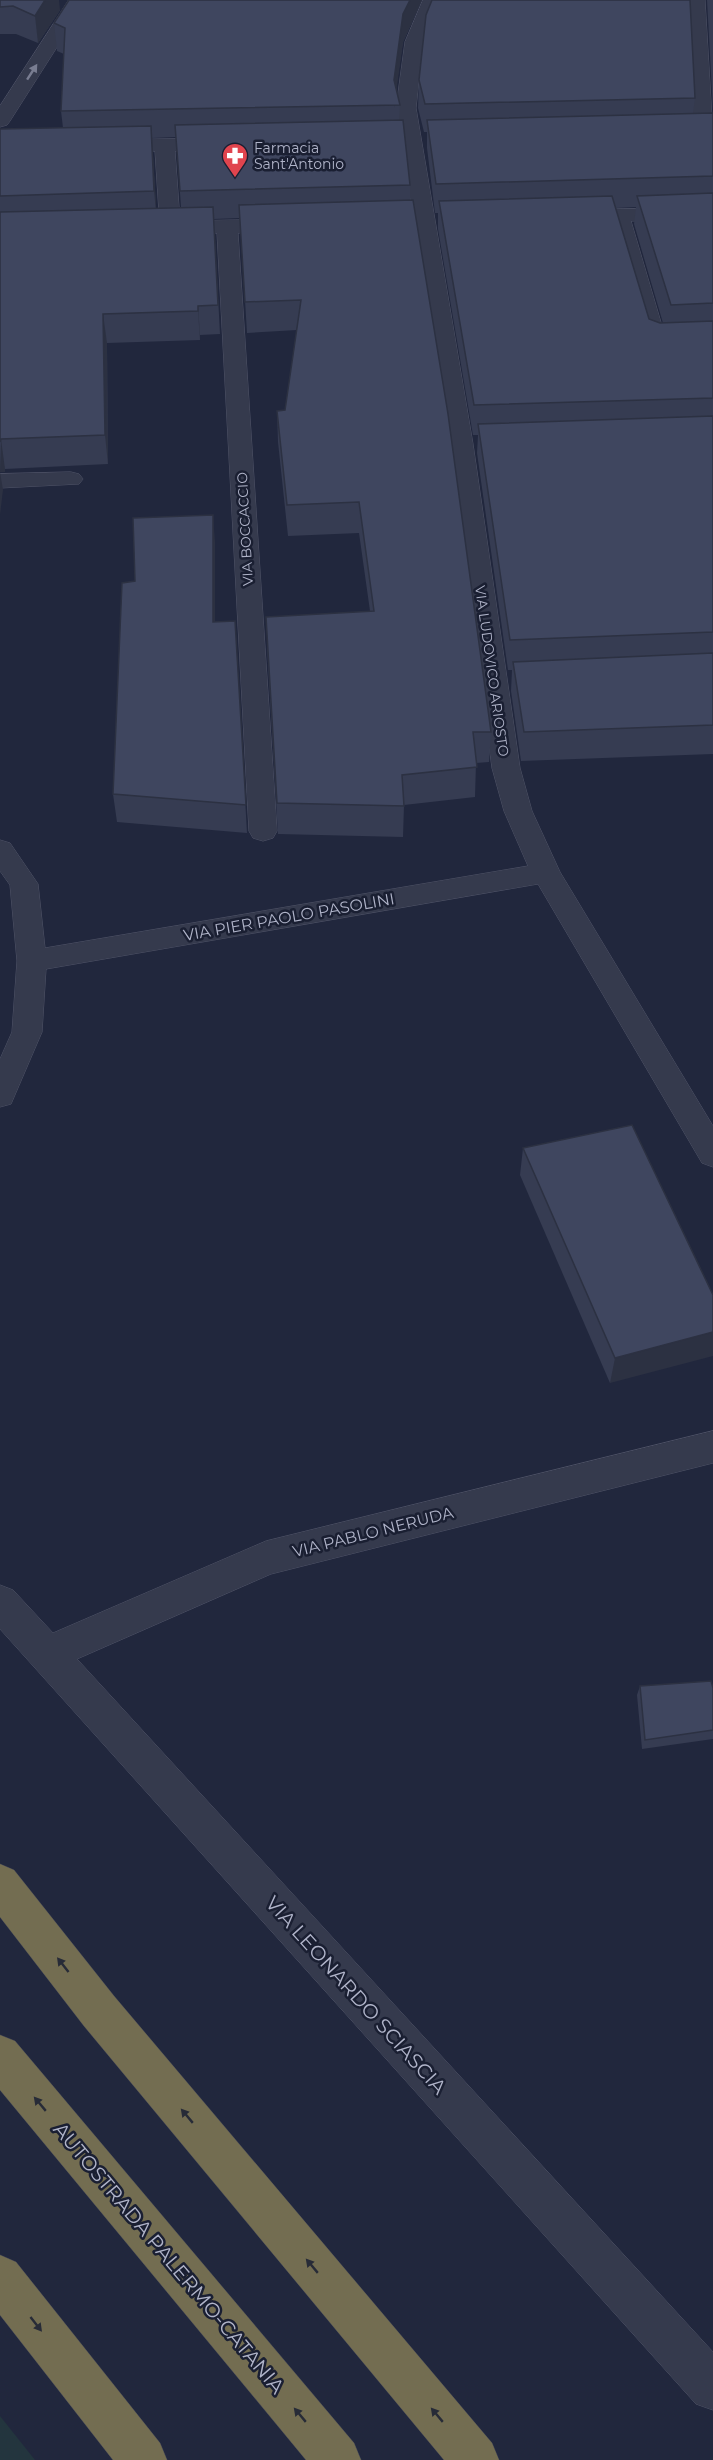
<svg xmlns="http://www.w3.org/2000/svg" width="713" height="2460" viewBox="0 0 713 2460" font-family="Montserrat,sans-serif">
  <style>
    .green { fill: #23353e }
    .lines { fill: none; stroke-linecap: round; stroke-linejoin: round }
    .minor-casing { stroke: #505468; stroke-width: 1 }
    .highway-casing { stroke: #3d4155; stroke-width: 1 }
    .minor { fill: #353a4d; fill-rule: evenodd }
    .highway { fill: #736d51; fill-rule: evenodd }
    .wall { fill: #363c52; fill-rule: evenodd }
    .shaded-wall { fill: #2c3142 }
    .building { fill: #3f465f; stroke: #2c3142; stroke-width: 1.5 }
    .oneway { fill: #797d91 }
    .oneway2 { fill: #272b37 }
    .labels { text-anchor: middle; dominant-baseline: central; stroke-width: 5; stroke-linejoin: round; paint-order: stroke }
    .far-poi-label { font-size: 14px; fill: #b0b4c9; stroke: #1a1f32; text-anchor: start }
    .far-street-label { font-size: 14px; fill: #b0b4c9; stroke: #1a1f32 }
    .street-label { font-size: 16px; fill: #b0b4c9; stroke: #1a1f32 }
    .near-street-label { font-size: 20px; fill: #b0b4c9; stroke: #1a1f32 }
  </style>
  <rect width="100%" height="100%" fill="#21273d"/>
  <!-- green -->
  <path class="green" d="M 0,2416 L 35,2460 L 0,2460 Z"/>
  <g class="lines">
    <defs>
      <g id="minor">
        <path d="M 69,0 L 87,0 L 10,121 L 7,125 L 0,127 L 0,106 Z"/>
        <path d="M 423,0 L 441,0 L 423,42 L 416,108 L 473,444 L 520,768 L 532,811 L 560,872 L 713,1126 L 713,1167 L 702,1163 L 538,884 L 46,969 L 42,1032 L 11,1104 L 0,1107 L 0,1059 L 12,1032 L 17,961 L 10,885 L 0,871 L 0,840 L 10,843 L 38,884 L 45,948 L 528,866 L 504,811 L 492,768 L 449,444 L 396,108 L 405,42 Z"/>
        <path d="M 687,0 L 705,0 L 713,135 L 704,140 L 697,138 L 694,134 Z"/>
        <path d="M 220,138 L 227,140 L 230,144 L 227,148 L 175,151 L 180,221 L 286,219 L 293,221 L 296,225 L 293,229 L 286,231 L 238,233 L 277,831 L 273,838 L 263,841 L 253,838 L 249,831 L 217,233 L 163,232 L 160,228 L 155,151 L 107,152 L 100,150 L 97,146 L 100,142 L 107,140 Z"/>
        <path d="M 713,207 L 713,219 L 631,221 L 665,336 L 713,334 L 713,348 L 656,350 L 648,348 L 610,221 L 568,220 L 565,216 L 568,212 L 575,210 Z"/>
        <path d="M 71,472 L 79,474 L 83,479 L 79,484 L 0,488 L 0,474 Z"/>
        <path d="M 713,1431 L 713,1463 L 271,1574 L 77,1659 L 713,2352 L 713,2410 L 696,2404 L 0,1629 L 0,1585 L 13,1590 L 53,1633 L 266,1541 Z"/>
      </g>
      <g id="highway">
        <path d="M 0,1864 L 14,1870 L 114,1996 L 492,2443 L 499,2460 L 444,2460 L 84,2026 L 0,1917 Z"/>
        <path d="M 0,2035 L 15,2041 L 354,2443 L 361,2460 L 306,2460 L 0,2090 Z"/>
        <path d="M 0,2255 L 16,2262 L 160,2443 L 167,2460 L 113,2460 L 0,2315 Z"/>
      </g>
    </defs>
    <!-- minor casing -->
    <use href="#minor" class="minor-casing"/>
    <!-- highway casing -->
    <use href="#highway" class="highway-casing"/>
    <!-- minor -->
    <use href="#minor" class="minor"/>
    <!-- highway -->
    <use href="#highway" class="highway"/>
  </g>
  <!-- wall -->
  <g class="wall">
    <path d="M 0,0 L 60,10 L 38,43 L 16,34 L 0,34 Z"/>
    <path d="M 69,0 L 422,0 L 403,42 L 396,89 L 400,105 L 399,120 L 410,185 L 410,200 L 491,732 L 489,762 L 476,763 L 475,797 L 404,805 L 403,837 L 278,834 L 267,647 L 370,611 L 359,533 L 288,536 L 278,442 L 277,411 L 285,410 L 297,330 L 247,333 L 240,218 L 214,219 L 220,334 L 200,335 L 200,340 L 107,343 L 108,464 L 5,469 L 5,472 L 0,472 L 0,129 L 63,128 L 61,111 L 64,54 L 57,51 L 54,23 ZM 176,137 L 181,207 L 156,208 L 152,138 Z"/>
    <path d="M 707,0 L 713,0 L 713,110 Z"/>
    <path d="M 419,80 L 695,98 L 693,114 L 713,113 L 713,754 L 521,761 L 511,691 L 512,670 L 508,670 L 477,453 L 478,435 L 473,435 L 438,229 L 438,213 L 435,213 L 427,148 L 427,132 L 424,132 L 418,108 ZM 636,207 L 634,224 L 663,323 L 660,323 L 649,319 L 616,208 Z"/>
    <path d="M 215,542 L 215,622 L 235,621 L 247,833 L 117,822 L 113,794 L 135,581 Z"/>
    <path d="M 523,1148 L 713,1295 L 610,1383 L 520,1175 Z"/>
    <path d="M 640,1686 L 713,1688 L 713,1739 L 642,1749 L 637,1695 Z"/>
  </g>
  <!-- shaded-wall -->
  <g class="shaded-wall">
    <path d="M 45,0 L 59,0 L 60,10 L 38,43 L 35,16 Z"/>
    <path d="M 410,0 L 422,0 L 403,42 L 394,108 L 394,80 L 403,14 Z"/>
    <path d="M 151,126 L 153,154 L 157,220 L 154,191 Z"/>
    <path d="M 198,306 L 200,335 L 200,340 L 198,311 Z"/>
    <path d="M 103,314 L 107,343 L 108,464 L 105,435 Z"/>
    <path d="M 1,439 L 5,469 L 5,472 L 0,472 Z"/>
    <path d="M 0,472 L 3,490 L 0,515 Z"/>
    <path d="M 213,515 L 215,542 L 215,650 L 213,622 Z"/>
    <path d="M 713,1332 L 713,1356 L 610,1383 L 615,1358 Z"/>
  </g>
  <!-- building -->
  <g class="building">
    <path d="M 0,0 L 45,0 L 35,16 L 13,6 L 0,7 Z"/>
    <path d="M 69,0 L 410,0 L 403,14 L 394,80 L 400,105 L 61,111 L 65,28 L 54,23 Z"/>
    <path d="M 432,0 L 690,0 L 695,98 L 425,104 L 419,80 L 426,15 Z"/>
    <path d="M 713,113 L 713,176 L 436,184 L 427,120 Z"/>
    <path d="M 403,120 L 410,185 L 180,191 L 175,125 Z"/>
    <path d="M 151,126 L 154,191 L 0,196 L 0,129 Z"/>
    <path d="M 713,193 L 713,303 L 671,305 L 637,196 Z"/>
    <path d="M 612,196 L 649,319 L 660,323 L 713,321 L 713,398 L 474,405 L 439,201 Z"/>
    <path d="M 413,200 L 448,414 L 491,732 L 473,732 L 477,767 L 402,775 L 404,806 L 277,803 L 266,617 L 374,611 L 359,502 L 287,505 L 277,411 L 285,410 L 301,300 L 245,302 L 239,205 Z"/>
    <path d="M 213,207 L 218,305 L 198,306 L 198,311 L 103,314 L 105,435 L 1,439 L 0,442 L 0,212 Z"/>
    <path d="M 713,416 L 713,632 L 510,640 L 478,424 Z"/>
    <path d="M 213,515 L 213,622 L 235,621 L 246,805 L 113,794 L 122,583 L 135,581 L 133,518 Z"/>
    <path d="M 713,653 L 713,725 L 524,732 L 513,662 Z"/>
    <path d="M 632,1125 L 713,1295 L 713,1332 L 615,1358 L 523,1148 Z"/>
    <path d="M 711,1681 L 713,1688 L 713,1730 L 645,1740 L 640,1686 Z"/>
  </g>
  <!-- one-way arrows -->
  <defs><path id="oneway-solid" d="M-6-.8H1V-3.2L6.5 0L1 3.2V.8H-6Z" transform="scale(1.5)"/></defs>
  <use class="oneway" href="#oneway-solid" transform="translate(32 72) rotate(-57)"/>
  <g class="oneway2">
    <use href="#oneway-solid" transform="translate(63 1965) rotate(-128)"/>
    <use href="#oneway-solid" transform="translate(40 2104) rotate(-130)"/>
    <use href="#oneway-solid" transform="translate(187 2116) rotate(-130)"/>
    <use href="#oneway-solid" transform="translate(312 2266) rotate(-130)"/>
    <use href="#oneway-solid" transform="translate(36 2324) rotate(52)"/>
    <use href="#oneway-solid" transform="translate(300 2415) rotate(-130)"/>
    <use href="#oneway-solid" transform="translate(437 2415) rotate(-130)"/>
  </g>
  <!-- icons -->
  <defs>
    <symbol id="pharmacy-pin" viewBox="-11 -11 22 30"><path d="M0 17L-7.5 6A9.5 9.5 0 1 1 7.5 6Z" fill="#e0444e" stroke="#1a1f32"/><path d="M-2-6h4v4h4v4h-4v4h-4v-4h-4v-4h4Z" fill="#fff"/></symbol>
  </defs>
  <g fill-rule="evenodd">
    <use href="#pharmacy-pin" x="220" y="141" width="30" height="40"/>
  </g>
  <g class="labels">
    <!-- far-poi labels -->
    <g class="far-poi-label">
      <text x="254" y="148">Farmacia<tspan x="254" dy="16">Sant'Antonio</tspan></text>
    </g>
    <!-- far-street labels -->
    <g class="far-street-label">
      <text transform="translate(245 529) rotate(-93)">VIA BOCCACCIO</text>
      <text transform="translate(492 671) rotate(82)">VIA LUDOVICO ARIOSTO</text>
    </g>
    <!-- street labels -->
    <g class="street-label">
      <text transform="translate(289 917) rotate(-10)">VIA PIER PAOLO PASOLINI</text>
      <text transform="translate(373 1532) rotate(-14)">VIA PABLO NERUDA</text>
    </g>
    <!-- near-street labels -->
    <g class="near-street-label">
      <text transform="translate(356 1995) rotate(48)">VIA LEONARDO SCIASCIA</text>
      <text transform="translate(169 2258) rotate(50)">AUTOSTRADA PALERMO-CATANIA</text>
    </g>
  </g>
</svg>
